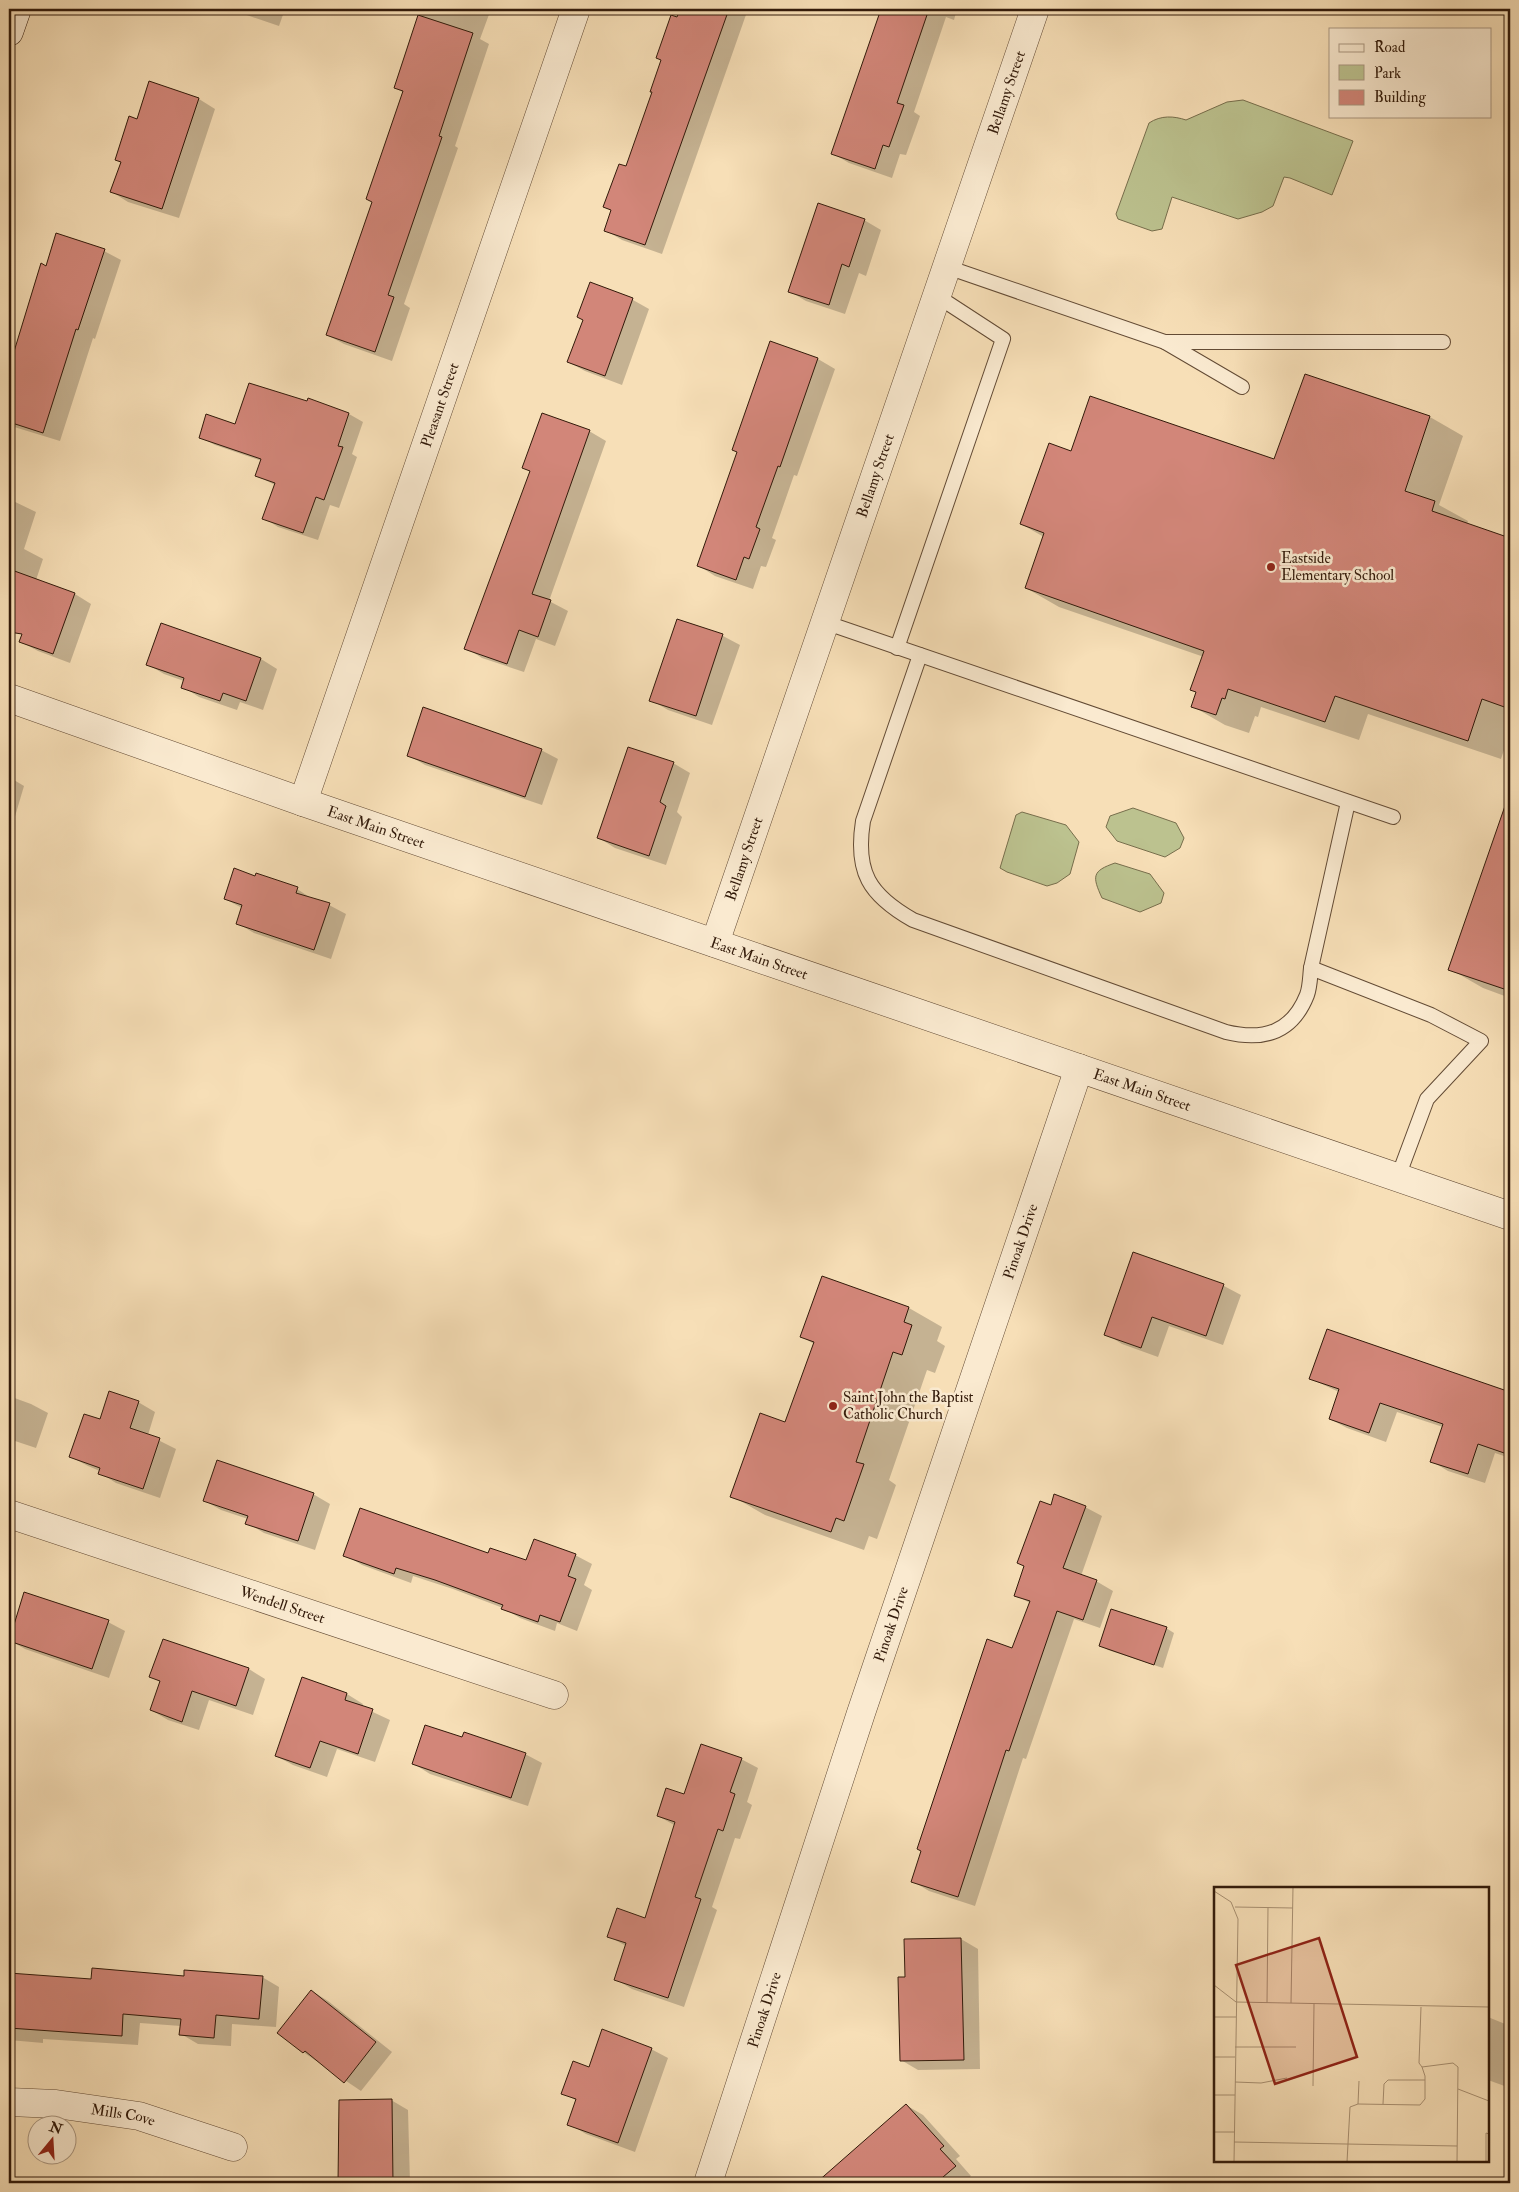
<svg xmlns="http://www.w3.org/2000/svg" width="1519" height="2192" viewBox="0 0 1519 2192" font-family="'IM FELL Double Pica',serif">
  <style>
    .green { fill: #bcc28f; stroke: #776e4c }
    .shadow { fill: #0003 }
    .building { fill: #d28679; stroke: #321a0a }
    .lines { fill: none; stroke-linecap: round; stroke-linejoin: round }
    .service-casing { stroke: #634b35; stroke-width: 16 }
    .minor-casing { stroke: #634b35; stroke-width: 29 }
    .tertiary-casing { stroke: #634b35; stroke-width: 29 }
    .secondary-casing { stroke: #321a0a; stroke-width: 29 }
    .service { stroke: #faead0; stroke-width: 14 }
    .minor { stroke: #faead0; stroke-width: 28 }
    .tertiary { stroke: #faead0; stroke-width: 28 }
    .secondary { stroke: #faead0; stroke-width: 28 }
    .poi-dot { fill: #8f2418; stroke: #faead0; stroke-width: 2 }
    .labels { text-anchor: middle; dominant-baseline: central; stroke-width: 5; stroke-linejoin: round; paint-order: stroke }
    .street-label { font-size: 15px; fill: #321a0a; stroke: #faead0 }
    .poi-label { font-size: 15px; fill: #321a0a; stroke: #faead0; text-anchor: start }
    .inset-road { fill: none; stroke: #a89072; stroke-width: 1 }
    .view { fill: #8f2418; fill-opacity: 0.15; stroke: #8f2418; stroke-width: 2.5 }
    .inset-edge { fill: none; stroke: #321a0a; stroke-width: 2.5 }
  </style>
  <rect width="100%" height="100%" fill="#f7dfb7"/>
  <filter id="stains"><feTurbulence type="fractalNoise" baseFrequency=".004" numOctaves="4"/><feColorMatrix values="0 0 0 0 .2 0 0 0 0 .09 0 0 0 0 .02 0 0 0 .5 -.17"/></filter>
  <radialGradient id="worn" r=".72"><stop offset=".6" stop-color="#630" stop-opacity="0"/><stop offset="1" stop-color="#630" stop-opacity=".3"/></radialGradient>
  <!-- green -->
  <g class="green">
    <path d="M 1243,100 L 1353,141 L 1332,195 L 1290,178 L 1284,177 L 1273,206 L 1262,212 L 1238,219 L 1172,197 L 1162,229 L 1152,231 L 1118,219 L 1116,214 L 1149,123 C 1161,115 1174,116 1186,120 L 1227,102 Z"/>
    <path d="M 1133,808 L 1176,823 L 1184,838 L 1180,848 L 1165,857 L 1117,841 L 1106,827 L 1110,816 Z"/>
    <path d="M 1022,812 L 1066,825 L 1079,842 L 1070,874 L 1057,883 L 1047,886 L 1007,872 L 1000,868 L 1016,815 Z"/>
    <path d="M 1115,863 L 1150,874 L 1164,893 L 1161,903 L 1140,912 L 1102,898 C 1092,876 1092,871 1115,863 Z"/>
  </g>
  <!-- shadow -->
  <g class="shadow">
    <path d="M 229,9 L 285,9 L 279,26 Z"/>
    <path d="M 422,9 L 491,9 L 480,39 L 489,44 L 455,146 L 458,148 L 404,304 L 410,308 L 392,361 L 344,344 L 327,335 L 374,202 L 404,93 L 395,88 Z"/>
    <path d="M 681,9 L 748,9 L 662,254 L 622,240 L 605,230 Z"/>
    <path d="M 883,9 L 957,9 L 954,20 L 946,17 L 914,112 L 920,116 L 906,155 L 900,154 L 892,178 L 849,163 L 832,153 Z"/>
    <path d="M 199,99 L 215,109 L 179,218 L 128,202 L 112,192 L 122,163 L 117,160 L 137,120 Z"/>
    <path d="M 864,220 L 881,230 L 866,276 L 859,273 L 845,314 L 806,301 L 789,291 Z"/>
    <path d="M 104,251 L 121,260 L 95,339 L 93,338 L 60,441 L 11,426 L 9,424 L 9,371 L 42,265 L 47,268 Z"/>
    <path d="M 590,284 L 633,300 L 649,309 L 622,385 L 585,371 L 568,362 L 584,320 Z"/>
    <path d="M 771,342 L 818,359 L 835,369 L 797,476 L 794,475 L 772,538 L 776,540 L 766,567 L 761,566 L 753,589 L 715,576 L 699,566 L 738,453 L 733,450 Z"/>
    <path d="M 1306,376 L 1430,417 L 1463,436 L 1439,505 L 1468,521 L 1467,525 L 1510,540 L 1510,732 L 1501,759 L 1368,714 L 1359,740 L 1261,707 L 1258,717 L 1255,716 L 1249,733 L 1225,725 L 1192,706 L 1197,692 L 1204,657 L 1059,607 L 1026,588 L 1044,537 L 1021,524 L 1072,453 L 1275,460 Z"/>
    <path d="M 309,400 L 349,414 L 363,422 L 352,454 L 357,457 L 339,508 L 330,505 L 318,540 L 278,527 L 264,518 L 275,485 L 257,476 L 262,461 L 215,445 L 200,437 L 307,403 Z"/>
    <path d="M 589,431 L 606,441 L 549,601 L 568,611 L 555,646 L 536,639 L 524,672 L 482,658 L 466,648 L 531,472 L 524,468 Z"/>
    <path d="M 9,499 L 36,512 L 24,549 L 43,559 L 36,580 L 75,594 L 91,604 L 70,663 L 38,651 L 21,642 L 32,610 L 9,603 Z"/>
    <path d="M 678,620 L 723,636 L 740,645 L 712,725 L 668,710 L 651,700 Z"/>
    <path d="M 161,624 L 261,659 L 277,669 L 263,710 L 240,702 L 237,710 L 199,697 L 183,687 L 184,681 L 164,674 L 147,664 Z"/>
    <path d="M 541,750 L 558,759 L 542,805 L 425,765 L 408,755 Z"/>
    <path d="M 673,763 L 690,773 L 677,812 L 682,817 L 666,865 L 615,848 L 599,838 Z"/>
    <path d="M 9,777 L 24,786 L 11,830 L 9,829 Z"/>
    <path d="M 1506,806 L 1510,807 L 1510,998 L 1483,988 L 1450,969 Z"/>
    <path d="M 297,889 L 314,900 L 329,905 L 346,914 L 331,959 L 254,933 L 237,923 L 242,908 L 225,899 Z"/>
    <path d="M 1134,1254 L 1224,1286 L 1241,1295 L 1223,1345 L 1169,1326 L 1158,1357 L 1122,1344 L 1106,1334 Z"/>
    <path d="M 823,1277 L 909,1308 L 942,1327 L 937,1341 L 945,1346 L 935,1373 L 927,1370 L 889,1480 L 896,1485 L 877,1539 L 869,1536 L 864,1550 L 765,1515 L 732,1496 L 786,1424 L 814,1344 L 802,1337 Z"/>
    <path d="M 1327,1331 L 1510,1393 L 1510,1458 L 1495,1453 L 1485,1483 L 1448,1471 L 1431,1461 L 1443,1427 L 1397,1412 L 1386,1442 L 1347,1428 L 1330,1419 L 1339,1392 L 1311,1379 Z"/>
    <path d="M 9,1396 L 31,1404 L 48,1413 L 36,1448 L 9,1439 Z"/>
    <path d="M 138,1402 L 155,1412 L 148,1435 L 176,1449 L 160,1498 L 116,1483 L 100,1473 L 100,1471 L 88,1466 L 71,1457 L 101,1421 Z"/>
    <path d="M 313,1494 L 330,1504 L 315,1550 L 264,1533 L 247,1523 L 248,1519 L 221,1510 L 205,1501 Z"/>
    <path d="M 1052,1507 L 1085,1507 L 1102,1516 L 1081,1576 L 1096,1581 L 1113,1591 L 1100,1628 L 1074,1619 L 1026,1759 L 1023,1758 L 975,1906 L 929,1891 L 912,1881 L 1013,1649 L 1030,1603 L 1015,1595 Z"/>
    <path d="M 345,1555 L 489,1555 L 527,1562 L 575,1555 L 592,1564 L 584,1585 L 592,1590 L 577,1631 L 557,1623 L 555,1631 L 520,1618 L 503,1608 L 453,1589 L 413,1576 L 411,1583 L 362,1565 Z"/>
    <path d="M 25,1593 L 108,1622 L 125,1631 L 109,1678 L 25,1649 L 9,1640 Z"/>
    <path d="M 1166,1628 L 1174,1633 L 1163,1668 L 1108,1650 L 1100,1645 Z"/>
    <path d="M 164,1640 L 249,1669 L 265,1679 L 253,1715 L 209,1700 L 199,1730 L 168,1720 L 151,1710 L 160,1682 L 151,1677 Z"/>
    <path d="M 302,1679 L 347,1694 L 363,1704 L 362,1707 L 390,1720 L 375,1762 L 337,1749 L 327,1777 L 293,1765 L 276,1756 Z"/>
    <path d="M 463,1739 L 525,1754 L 542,1763 L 528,1806 L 430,1774 L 414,1764 Z"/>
    <path d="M 741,1759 L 758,1768 L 747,1802 L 752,1805 L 740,1839 L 735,1838 L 712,1907 L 717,1910 L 684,2007 L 632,1989 L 615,1979 L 626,1946 L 608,1936 L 646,1919 L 676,1826 L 658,1816 L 684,1795 Z"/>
    <path d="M 961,1939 L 978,1949 L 980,2069 L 918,2070 L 901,2060 L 906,1978 Z"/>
    <path d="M 9,1974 L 92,1980 L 185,1977 L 262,1977 L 279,1987 L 276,2027 L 232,2024 L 231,2046 L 198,2044 L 181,2034 L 181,2026 L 140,2023 L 138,2045 L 43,2039 L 43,2043 L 9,2040 Z"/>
    <path d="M 312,1991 L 328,2001 L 392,2052 L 361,2091 L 303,2052 Z"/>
    <path d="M 1488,2017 L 1510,2026 L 1510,2088 L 1488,2080 Z"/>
    <path d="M 651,2049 L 668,2058 L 635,2152 L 586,2134 L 569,2124 L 577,2101 L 563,2093 L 589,2068 Z"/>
    <path d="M 391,2100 L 408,2110 L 410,2183 L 339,2183 L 340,2101 Z"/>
    <path d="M 906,2105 L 923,2115 L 960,2156 L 956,2159 L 971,2176 L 963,2183 L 824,2183 L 821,2180 Z"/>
    <path d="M 9,2179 L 35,2181 L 39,2183 L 9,2183 Z"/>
  </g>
  <!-- building -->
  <g class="building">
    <path d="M 680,9 L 729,9 L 645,245 L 604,231 L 611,210 L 603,207 L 619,164 L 626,166 L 652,92 L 650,92 L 661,60 L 656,58 L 671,15 L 677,17 Z"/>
    <path d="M 881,9 L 929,9 L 897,103 L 904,105 L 889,147 L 883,145 L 875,169 L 831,154 Z"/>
    <path d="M 418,15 L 473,33 L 439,136 L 442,137 L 388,295 L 394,297 L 375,352 L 326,335 L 372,202 L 366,199 L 403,91 L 394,88 Z"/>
    <path d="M 149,81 L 199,98 L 162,209 L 110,192 L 121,162 L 115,160 L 129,116 L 137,119 Z"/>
    <path d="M 818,203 L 865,219 L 849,267 L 842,264 L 829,305 L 788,292 Z"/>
    <path d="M 56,233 L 105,249 L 78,330 L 76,329 L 43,433 L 9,422 L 9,368 L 41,263 L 46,266 Z"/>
    <path d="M 590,282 L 633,298 L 605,376 L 567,362 L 583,320 L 577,317 Z"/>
    <path d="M 770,341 L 818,358 L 780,467 L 778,466 L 756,527 L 760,529 L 749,559 L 744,557 L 736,580 L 697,566 L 737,452 L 732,450 Z"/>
    <path d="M 1305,374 L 1430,416 L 1405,491 L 1435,501 L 1432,511 L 1510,538 L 1510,709 L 1482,699 L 1468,741 L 1335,696 L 1325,722 L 1228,689 L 1225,699 L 1222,698 L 1216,715 L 1191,707 L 1196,692 L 1190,690 L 1204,651 L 1025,588 L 1044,533 L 1020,524 L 1049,443 L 1071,451 L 1090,396 L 1274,459 Z"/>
    <path d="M 249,383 L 307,401 L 308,398 L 349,413 L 338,446 L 343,447 L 324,500 L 316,497 L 303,533 L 262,519 L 275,483 L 255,476 L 261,459 L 199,438 L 206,414 L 235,424 Z"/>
    <path d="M 542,413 L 590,430 L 532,594 L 551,600 L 538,637 L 519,630 L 507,664 L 464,649 L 530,471 L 522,468 Z"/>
    <path d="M 9,569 L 75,593 L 53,654 L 19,642 L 22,634 L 9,632 Z"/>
    <path d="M 677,619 L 723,634 L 696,716 L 649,701 Z"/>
    <path d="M 161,623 L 261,658 L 246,701 L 223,693 L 220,701 L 181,688 L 184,678 L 146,665 Z"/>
    <path d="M 423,707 L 542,749 L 525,797 L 407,756 Z"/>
    <path d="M 628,747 L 674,762 L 660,802 L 666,806 L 649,856 L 597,838 Z"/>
    <path d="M 1506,803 L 1510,803 L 1510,991 L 1448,970 Z"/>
    <path d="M 234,868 L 255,876 L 256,873 L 298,887 L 296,893 L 330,903 L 314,950 L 236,924 L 242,905 L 224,899 Z"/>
    <path d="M 1133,1252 L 1224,1284 L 1206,1336 L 1152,1317 L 1141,1348 L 1104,1335 Z"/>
    <path d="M 822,1276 L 909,1307 L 904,1322 L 912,1325 L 902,1355 L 893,1352 L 856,1462 L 864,1464 L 844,1521 L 836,1518 L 831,1532 L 730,1497 L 760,1413 L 785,1422 L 814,1342 L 800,1337 Z"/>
    <path d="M 1327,1329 L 1510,1392 L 1510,1455 L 1478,1444 L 1468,1474 L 1430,1462 L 1443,1424 L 1380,1403 L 1369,1433 L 1329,1419 L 1339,1389 L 1309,1379 Z"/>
    <path d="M 109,1391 L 139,1401 L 130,1428 L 160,1438 L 143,1489 L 98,1474 L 100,1468 L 69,1457 L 84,1414 L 100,1419 Z"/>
    <path d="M 217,1460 L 314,1493 L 298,1541 L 245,1524 L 248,1516 L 203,1501 Z"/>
    <path d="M 1054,1494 L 1086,1506 L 1063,1568 L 1097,1580 L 1083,1620 L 1057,1611 L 1009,1751 L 1006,1750 L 958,1897 L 911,1882 L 921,1851 L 917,1849 L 987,1639 L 1012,1648 L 1030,1601 L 1014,1596 L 1024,1566 L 1017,1563 L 1040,1501 L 1051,1505 Z"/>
    <path d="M 360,1508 L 488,1553 L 490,1548 L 526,1560 L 534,1539 L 576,1554 L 568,1576 L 576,1579 L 560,1622 L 540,1615 L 538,1622 L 501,1609 L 503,1605 L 435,1580 L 396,1568 L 394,1574 L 343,1556 Z"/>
    <path d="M 24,1592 L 109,1620 L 92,1669 L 9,1641 Z"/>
    <path d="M 1111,1609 L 1167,1627 L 1154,1665 L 1099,1646 Z"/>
    <path d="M 163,1639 L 249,1668 L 236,1706 L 192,1691 L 182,1722 L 150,1710 L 160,1681 L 149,1677 Z"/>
    <path d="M 302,1677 L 347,1693 L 345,1700 L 373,1709 L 358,1754 L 320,1741 L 310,1768 L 275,1756 Z"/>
    <path d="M 425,1725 L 462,1737 L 464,1732 L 526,1753 L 511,1798 L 412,1764 Z"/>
    <path d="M 701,1744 L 742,1758 L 730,1792 L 735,1794 L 723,1831 L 718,1829 L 695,1897 L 701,1899 L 668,1998 L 614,1980 L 626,1943 L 607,1937 L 617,1908 L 645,1918 L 675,1822 L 657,1816 L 666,1788 L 684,1794 Z"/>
    <path d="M 961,1938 L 964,2060 L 900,2061 L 898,1977 L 905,1977 L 904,1939 Z"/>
    <path d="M 92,1968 L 184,1976 L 184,1970 L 263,1976 L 259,2019 L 216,2015 L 214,2038 L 179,2035 L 181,2019 L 123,2014 L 122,2036 L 9,2028 L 9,1973 L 91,1979 Z"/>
    <path d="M 311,1990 L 376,2042 L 344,2083 L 305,2051 L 303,2053 L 277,2033 Z"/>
    <path d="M 602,2029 L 652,2048 L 618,2143 L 567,2125 L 576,2099 L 561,2094 L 573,2061 L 589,2067 Z"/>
    <path d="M 392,2099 L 393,2183 L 338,2183 L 339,2100 Z"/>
    <path d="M 906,2104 L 944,2146 L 940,2149 L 956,2166 L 936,2183 L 816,2183 Z"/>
  </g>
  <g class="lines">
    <defs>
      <g id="service">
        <path d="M 947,267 L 1165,342 L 1443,342"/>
        <path d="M 1165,342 L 1242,387"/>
        <path d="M 824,622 L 1393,817"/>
        <path d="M 897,648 L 1003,339 L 937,296"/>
        <path d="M 920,655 L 863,821 C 855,872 869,895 913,920 L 1226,1032 C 1263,1041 1292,1033 1307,995 C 1310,987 1310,977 1311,968 L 1348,802"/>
        <path d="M 1311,968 L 1431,1015 L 1481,1041 L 1427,1099 L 1398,1177"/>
      </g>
      <g id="minor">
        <path id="s1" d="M 303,802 L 576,9"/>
        <path id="s2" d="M 715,943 L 1035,9"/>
        <path id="s3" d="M 9,1514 L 554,1695"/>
        <path id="s4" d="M 9,2102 L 56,2104 L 139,2116 L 233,2147"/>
        <path id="s5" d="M 708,2183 L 861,1713 L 1079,1068"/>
      </g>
      <g id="tertiary">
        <path id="s6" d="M 9,698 L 303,802 L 1510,1216"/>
      </g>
      <path id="secondary" d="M 9,32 L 17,9"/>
    </defs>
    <!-- service casing -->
    <use href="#service" class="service-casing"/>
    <!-- minor casing -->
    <use href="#minor" class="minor-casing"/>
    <!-- tertiary casing -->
    <use href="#tertiary" class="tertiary-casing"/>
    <!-- secondary casing -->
    <use href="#secondary" class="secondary-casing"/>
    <!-- service -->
    <use href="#service" class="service"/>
    <!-- minor -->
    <use href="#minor" class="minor"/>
    <!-- tertiary -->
    <use href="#tertiary" class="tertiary"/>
    <!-- secondary -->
    <use href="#secondary" class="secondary"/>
  </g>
  <!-- markers -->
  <g class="poi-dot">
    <circle cx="1271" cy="567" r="5"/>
    <circle cx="833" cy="1406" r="5"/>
  </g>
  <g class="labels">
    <!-- street labels -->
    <g class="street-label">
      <text stroke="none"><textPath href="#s2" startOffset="899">Bellamy Street</textPath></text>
      <text stroke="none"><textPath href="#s1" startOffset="420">Pleasant Street</textPath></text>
      <text stroke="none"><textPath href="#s2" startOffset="494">Bellamy Street</textPath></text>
      <text stroke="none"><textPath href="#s6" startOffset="389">East Main Street</textPath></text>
      <text stroke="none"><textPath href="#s2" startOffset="89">Bellamy Street</textPath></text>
      <text stroke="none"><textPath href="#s6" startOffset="794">East Main Street</textPath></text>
      <text stroke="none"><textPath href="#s6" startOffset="1199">East Main Street</textPath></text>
      <text stroke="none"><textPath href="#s5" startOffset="992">Pinoak Drive</textPath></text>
      <text stroke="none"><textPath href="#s3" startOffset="288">Wendell Street</textPath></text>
      <text stroke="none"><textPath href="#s5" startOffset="588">Pinoak Drive</textPath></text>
      <text stroke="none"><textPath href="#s5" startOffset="182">Pinoak Drive</textPath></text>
      <text stroke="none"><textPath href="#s4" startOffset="115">Mills Cove</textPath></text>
    </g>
    <!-- poi labels -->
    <g class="poi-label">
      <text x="1281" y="558">Eastside<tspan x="1281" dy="17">Elementary School</tspan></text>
      <text x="843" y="1397">Saint John the Baptist<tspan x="843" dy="17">Catholic Church</tspan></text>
    </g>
  </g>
  <!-- overview -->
  <g transform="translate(1214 1887)">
    <rect width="275" height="275" fill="#f7dfb7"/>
    <path class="inset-road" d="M 0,4 L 17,15 L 24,32 L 20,275M 21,20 L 79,21M 0,98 L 22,115 L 275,120M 53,116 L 54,20M 77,116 L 79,0M 207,120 L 205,176 L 208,180 L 239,176 L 244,180 L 243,275M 0,130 L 22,130M 21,160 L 82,160M 0,170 L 21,170M 21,195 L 47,196 L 73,191M 99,199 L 100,117M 244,202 L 275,214M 0,208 L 21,208M 144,217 L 145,194M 169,217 L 170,197 L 174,193 L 211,193M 0,245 L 20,245M 20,255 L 243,259M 133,275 L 136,220 L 144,217 L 206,218 L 211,212 L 211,189 L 208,180M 272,275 L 272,246 L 275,247"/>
    <path class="view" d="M 105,51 L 143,170 L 61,197 L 22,78 Z"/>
    <rect width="275" height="275" class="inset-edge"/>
  </g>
  <!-- margin -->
  <rect width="1519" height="2192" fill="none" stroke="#f7dfb7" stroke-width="30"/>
  <rect x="10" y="10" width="1499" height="2172" fill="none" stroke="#321a0a" stroke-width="2.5"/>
  <rect x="15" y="15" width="1489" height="2162" fill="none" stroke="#321a0a"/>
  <!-- legend -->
  <rect x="1329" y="28" width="162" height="90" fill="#faead0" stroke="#aa9781"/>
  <rect x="1339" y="44" width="25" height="8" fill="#faead0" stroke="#aa9781"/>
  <text x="1374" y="52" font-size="15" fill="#321a0a">Road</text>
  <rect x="1339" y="65" width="25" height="15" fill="#bcc28f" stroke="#aa9781"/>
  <text x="1374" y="78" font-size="15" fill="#321a0a">Park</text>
  <rect x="1339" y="90" width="25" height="15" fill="#d28679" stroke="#aa9781"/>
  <text x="1374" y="102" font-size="15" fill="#321a0a">Building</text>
  <!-- north arrow -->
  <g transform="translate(52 2140) rotate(18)"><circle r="24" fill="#faead0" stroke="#aa9781"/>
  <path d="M0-4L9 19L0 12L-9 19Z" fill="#8f2418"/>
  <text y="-8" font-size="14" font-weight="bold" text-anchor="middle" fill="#321a0a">N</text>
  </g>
  <rect width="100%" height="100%" filter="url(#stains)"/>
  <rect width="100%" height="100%" fill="url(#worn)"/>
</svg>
